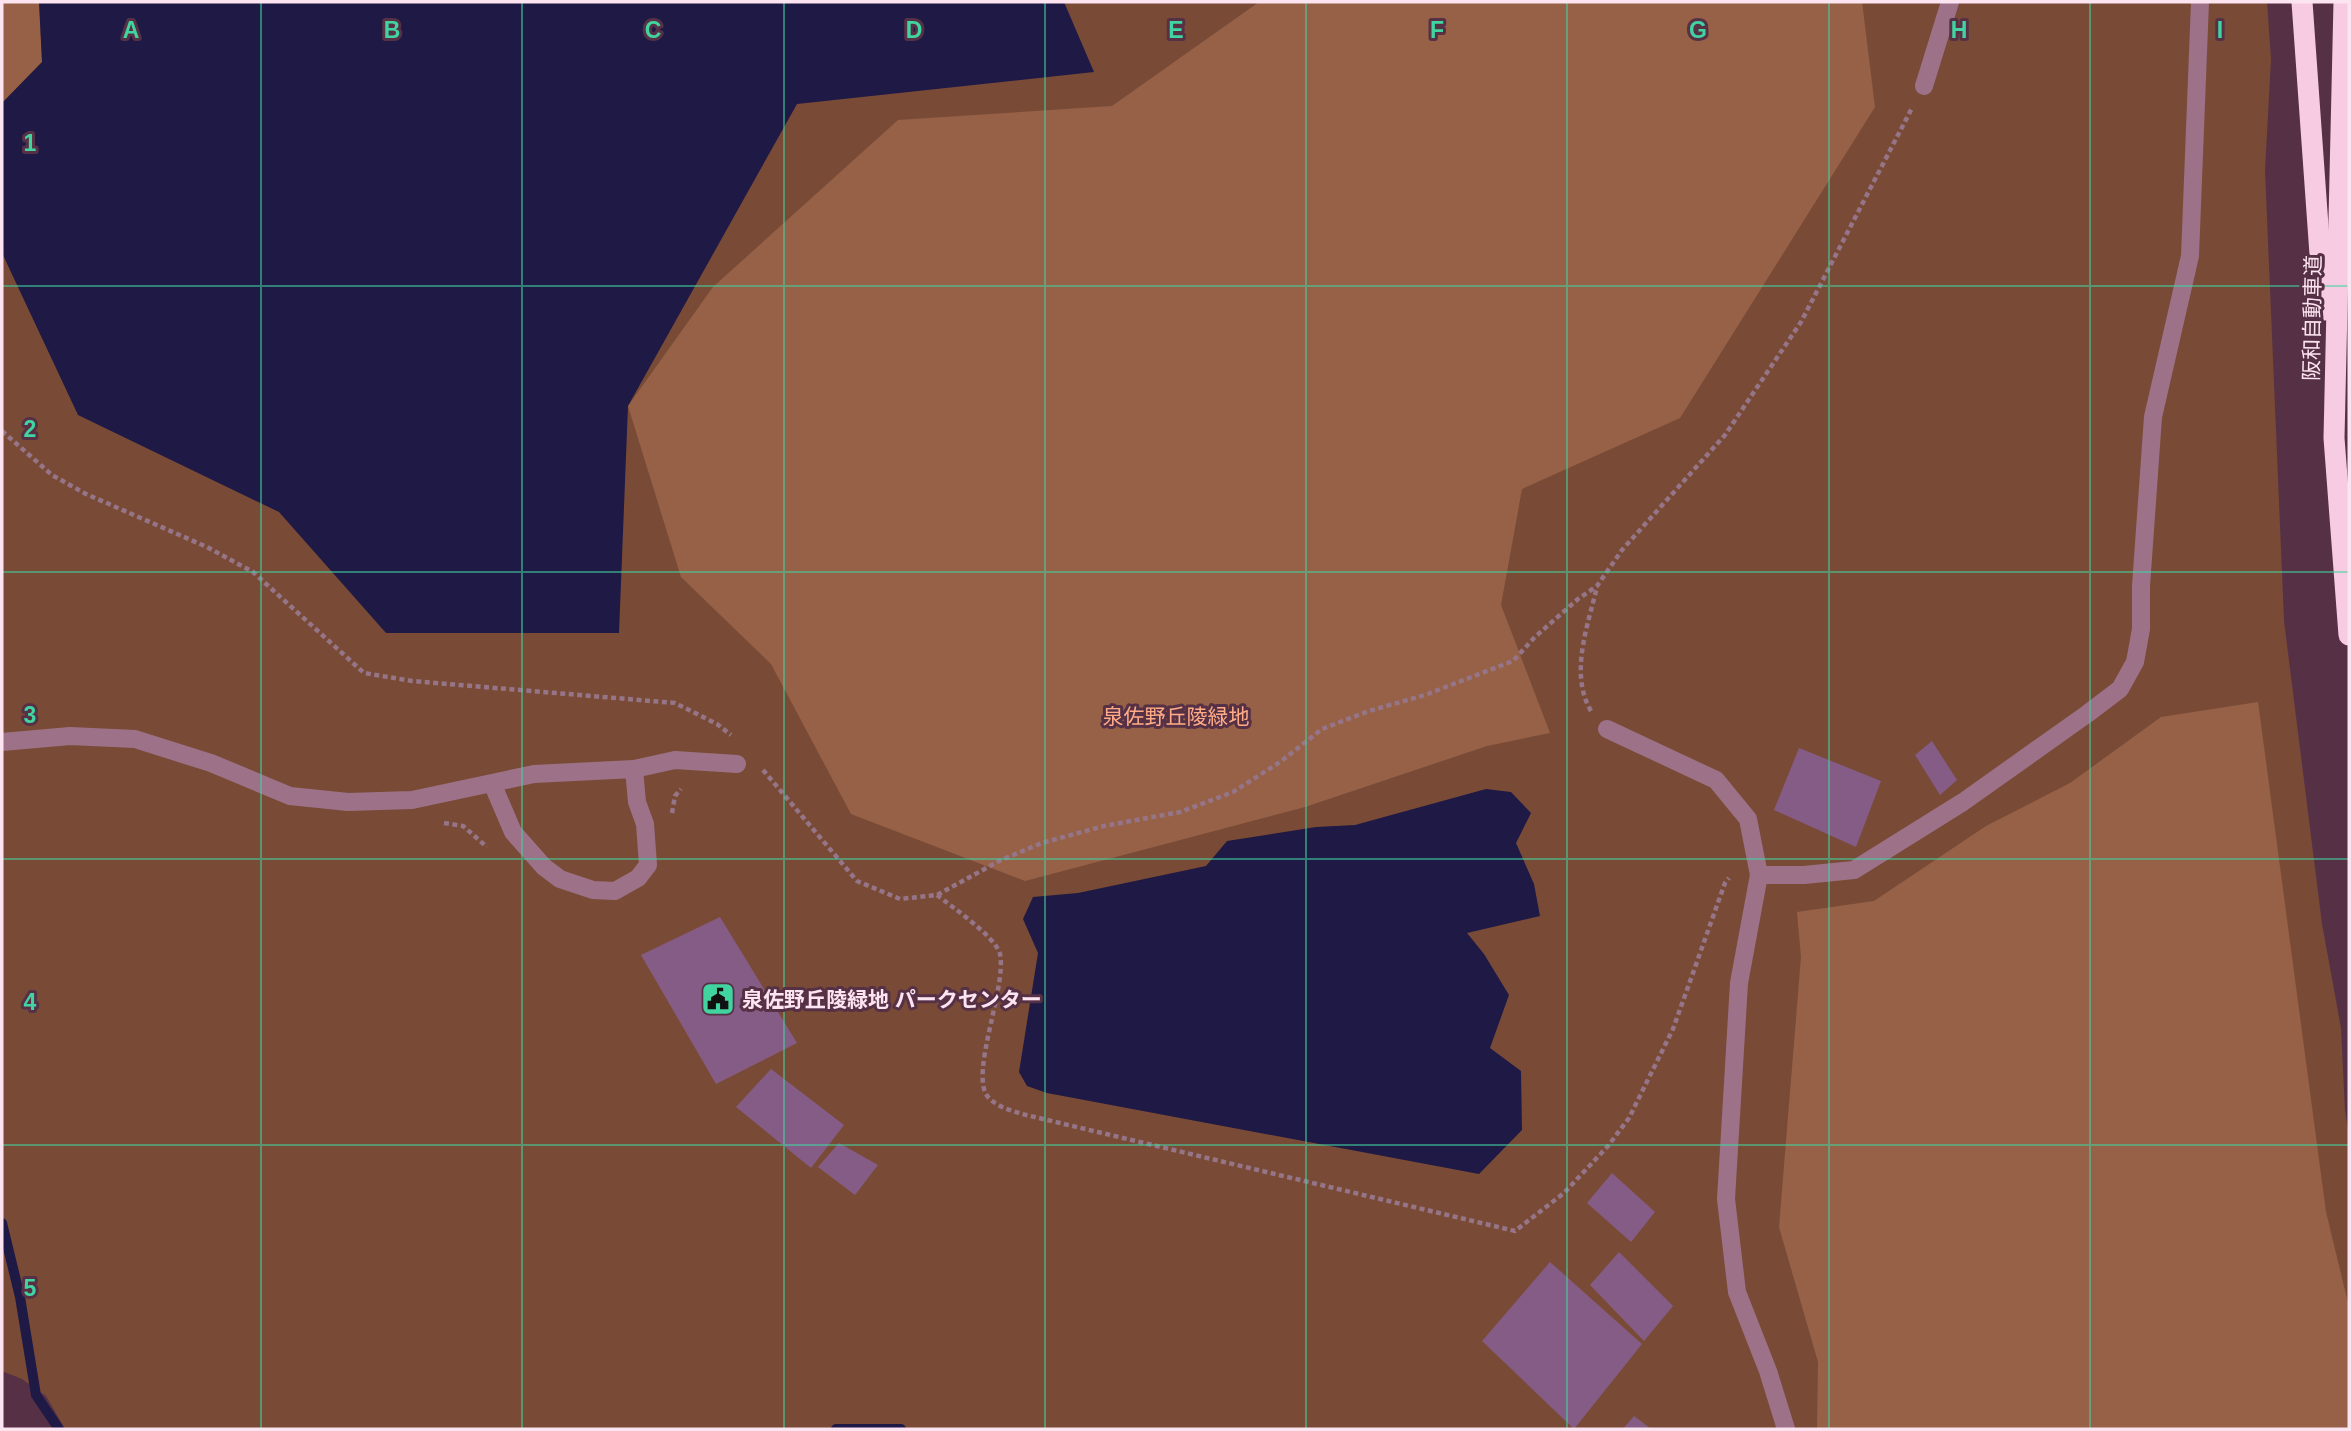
<svg xmlns="http://www.w3.org/2000/svg" width="2351" height="1431" viewBox="0 0 2351 1431" font-family="Arial,'Noto Sans JP',sans-serif">
  <style>
    .green { fill: #794b36 }
    .forest { fill: #976147 }
    .water { fill: #1f1946 }
    .lines { fill: none; stroke-linecap: round; stroke-linejoin: round }
    .stream { stroke: #1f1946; stroke-width: 10 }
    .building { fill: #855c86 }
    .path { stroke: #957587; stroke-width: 4.5; stroke-dasharray: 5 3.5; stroke-linecap: butt }
    .minor { stroke: #9d7289; stroke-width: 18 }
    .highway { stroke: #f7cce3; stroke-width: 21 }
    .grid { fill: none; stroke: #41d4a1; stroke-width: 2; stroke-opacity: 0.55 }
    .labels { text-anchor: middle; dominant-baseline: central; stroke-width: 6; stroke-linejoin: round; paint-order: stroke }
    .street-label { font-size: 21px; fill: #fde4f1; stroke: #563146 }
    .park-label { font-size: 21px; fill: #ffac86; stroke: #563146 }
    .poi-label { font-size: 21px; font-weight: bold; fill: #fde4f1; stroke: #563146; text-anchor: start }
    .grid-label { font-size: 23px; text-anchor: middle; font-weight: bold; fill: #41d4a1; stroke: #563146; stroke-width: 6; stroke-linejoin: round; paint-order: stroke }
  </style>
  <rect width="100%" height="100%" fill="#563146"/>
  <!-- green -->
  <path class="green" d="M 2,2 L 2267,2 L 2271,59 L 2265,170 L 2284,621 L 2322,924 L 2341,1028 L 2345,1111 L 2349,1135 L 2349,1429 L 65,1429 L 46,1396 L 22,1379 L 2,1371 Z"/>
  <!-- forest -->
  <g class="forest">
    <path d="M 2,2 L 39,2 L 42,62 L 2,103 Z"/>
    <path d="M 1259,2 L 1862,2 L 1875,107 L 1680,418 L 1522,489 L 1501,605 L 1550,733 L 1487,746 L 1305,807 L 1025,881 L 851,814 L 771,664 L 681,577 L 628,406 L 713,287 L 898,120 L 1112,106 Z"/>
    <path d="M 2258,702 L 2326,1212 L 2349,1307 L 2349,1429 L 1817,1429 L 1818,1362 L 1779,1227 L 1801,957 L 1797,912 L 1874,901 L 1986,826 L 2070,783 L 2161,717 Z"/>
  </g>
  <!-- water -->
  <g class="water">
    <path d="M 39,2 L 1064,2 L 1094,72 L 797,104 L 628,406 L 619,633 L 386,633 L 279,512 L 78,415 L 2,253 L 2,103 L 42,62 Z"/>
    <path d="M 1486,789 L 1511,792 L 1531,813 L 1516,843 L 1534,884 L 1540,916 L 1467,933 L 1484,954 L 1509,995 L 1490,1048 L 1521,1071 L 1522,1130 L 1479,1174 L 1047,1093 L 1027,1086 L 1019,1072 L 1038,953 L 1023,919 L 1033,897 L 1078,893 L 1206,866 L 1227,841 L 1316,827 L 1355,825 Z"/>
  </g>
  <g class="lines">
    <!-- stream -->
    <g class="stream">
      <path d="M 2,1223 L 20,1297 L 36,1395 L 59,1429"/>
      <path d="M 836,1429 L 901,1429"/>
    </g>
  </g>
  <!-- building -->
  <g class="building">
    <path d="M 1932,741 L 1957,780 L 1940,795 L 1915,755 Z"/>
    <path d="M 1799,748 L 1881,781 L 1856,847 L 1774,810 Z"/>
    <path d="M 720,917 L 797,1043 L 716,1084 L 641,955 Z"/>
    <path d="M 771,1069 L 844,1125 L 811,1168 L 736,1107 Z"/>
    <path d="M 839,1143 L 878,1165 L 855,1195 L 818,1167 Z"/>
    <path d="M 1612,1173 L 1655,1212 L 1631,1242 L 1587,1203 Z"/>
    <path d="M 1619,1252 L 1673,1306 L 1644,1341 L 1590,1285 Z"/>
    <path d="M 1550,1262 L 1642,1344 L 1574,1429 L 1482,1341 Z"/>
    <path d="M 1634,1416 L 1651,1429 L 1623,1429 Z"/>
  </g>
  <g class="lines">
    <!-- path -->
    <g class="path">
      <path d="M 2,431 L 52,475 L 86,494 L 207,547 L 253,572 L 364,673 L 412,681 L 675,703 L 717,724 L 731,735"/>
      <path d="M 1591,711 C 1569,674 1588,625 1597,587"/>
      <path d="M 763,770 L 857,881 L 900,899 L 937,895 L 1001,860 L 1042,843 L 1104,826 L 1180,812 L 1233,792 L 1280,762 L 1322,729 L 1369,711 L 1425,695 L 1513,661 L 1535,637 L 1578,599 L 1597,586 L 1622,550 L 1725,435 L 1801,322 L 1912,108"/>
      <path d="M 672,813 L 675,796 L 681,789"/>
      <path d="M 444,823 L 463,826 L 487,847"/>
      <path d="M 937,895 C 952,907 995,936 1000,954 C 1007,987 969,1075 988,1097 C 997,1107 1010,1110 1022,1114 L 1515,1231 L 1564,1193 L 1608,1146 L 1629,1118 L 1673,1029 L 1725,883 L 1729,878"/>
    </g>
    <!-- minor -->
    <g class="minor">
      <path d="M 1924,86 L 1950,2"/>
      <path d="M 1607,729 L 1716,780 L 1748,819 L 1759,875"/>
      <path d="M 2,742 L 70,736 L 135,739 L 211,763 L 290,796 L 348,802 L 412,800 L 534,774 L 634,769 L 637,802 L 645,824 L 648,865 L 638,878 L 615,891 L 593,890 L 560,879 L 544,867 L 513,832 L 492,783"/>
      <path d="M 634,769 L 675,760 L 737,764"/>
      <path d="M 1786,1429 L 1768,1371 L 1737,1292 L 1726,1199 L 1739,983 L 1759,875 L 1804,875 L 1854,870 L 1963,802 L 2087,714 L 2120,689 L 2135,662 L 2141,629 L 2141,586 L 2153,417 L 2190,256 L 2200,2"/>
    </g>
    <!-- highway -->
    <g class="highway">
      <path d="M 2302,2 L 2324,310"/>
      <path d="M 2344,2 L 2334,438 L 2349,635"/>
    </g>
  </g>
  <!-- grid -->
  <path class="grid" d="M 261,2 L 261,1429M 522,2 L 522,1429M 784,2 L 784,1429M 1045,2 L 1045,1429M 1306,2 L 1306,1429M 1567,2 L 1567,1429M 1829,2 L 1829,1429M 2090,2 L 2090,1429M 2,286 L 2349,286M 2,572 L 2349,572M 2,859 L 2349,859M 2,1145 L 2349,1145"/>
  <!-- icons -->
  <defs>
    <symbol id="civic-square" viewBox="-11 -11 22 22"><rect x="-9" y="-9" width="18" height="18" rx="4" fill="#41d4a1" stroke="#563146"/><path d="M-.6-6.5H3V-4.5H.6V-3L4-1V1h2V6H-6V1h2V-1L-.6-3ZM-1.2 2.5V6h2.4V2.5Z" fill="#111"/></symbol>
  </defs>
  <g fill-rule="evenodd">
    <use href="#civic-square" x="699" y="980" width="38" height="38"/>
  </g>
  <g class="labels">
    <!-- street labels -->
    <g class="street-label">
      <text transform="translate(2312 318) rotate(-89)">阪和自動車道</text>
    </g>
    <!-- park labels -->
    <g class="park-label">
      <text x="1176" y="716">泉佐野丘陵緑地</text>
    </g>
    <!-- poi labels -->
    <g class="poi-label">
      <text x="742" y="999">泉佐野丘陵緑地 パークセンター</text>
    </g>
  </g>
  <g class="grid-label">
    <text x="131" y="38">A</text>
    <text x="392" y="38">B</text>
    <text x="653" y="38">C</text>
    <text x="914" y="38">D</text>
    <text x="1176" y="38">E</text>
    <text x="1437" y="38">F</text>
    <text x="1698" y="38">G</text>
    <text x="1959" y="38">H</text>
    <text x="2220" y="38">I</text>
    <text x="30" y="151">1</text>
    <text x="30" y="437">2</text>
    <text x="30" y="723">3</text>
    <text x="30" y="1010">4</text>
    <text x="30" y="1296">5</text>
  </g>
  <!-- border -->
  <rect width="2351" height="1431" fill="none" stroke="#fde4f1" stroke-width="7"/>
</svg>
